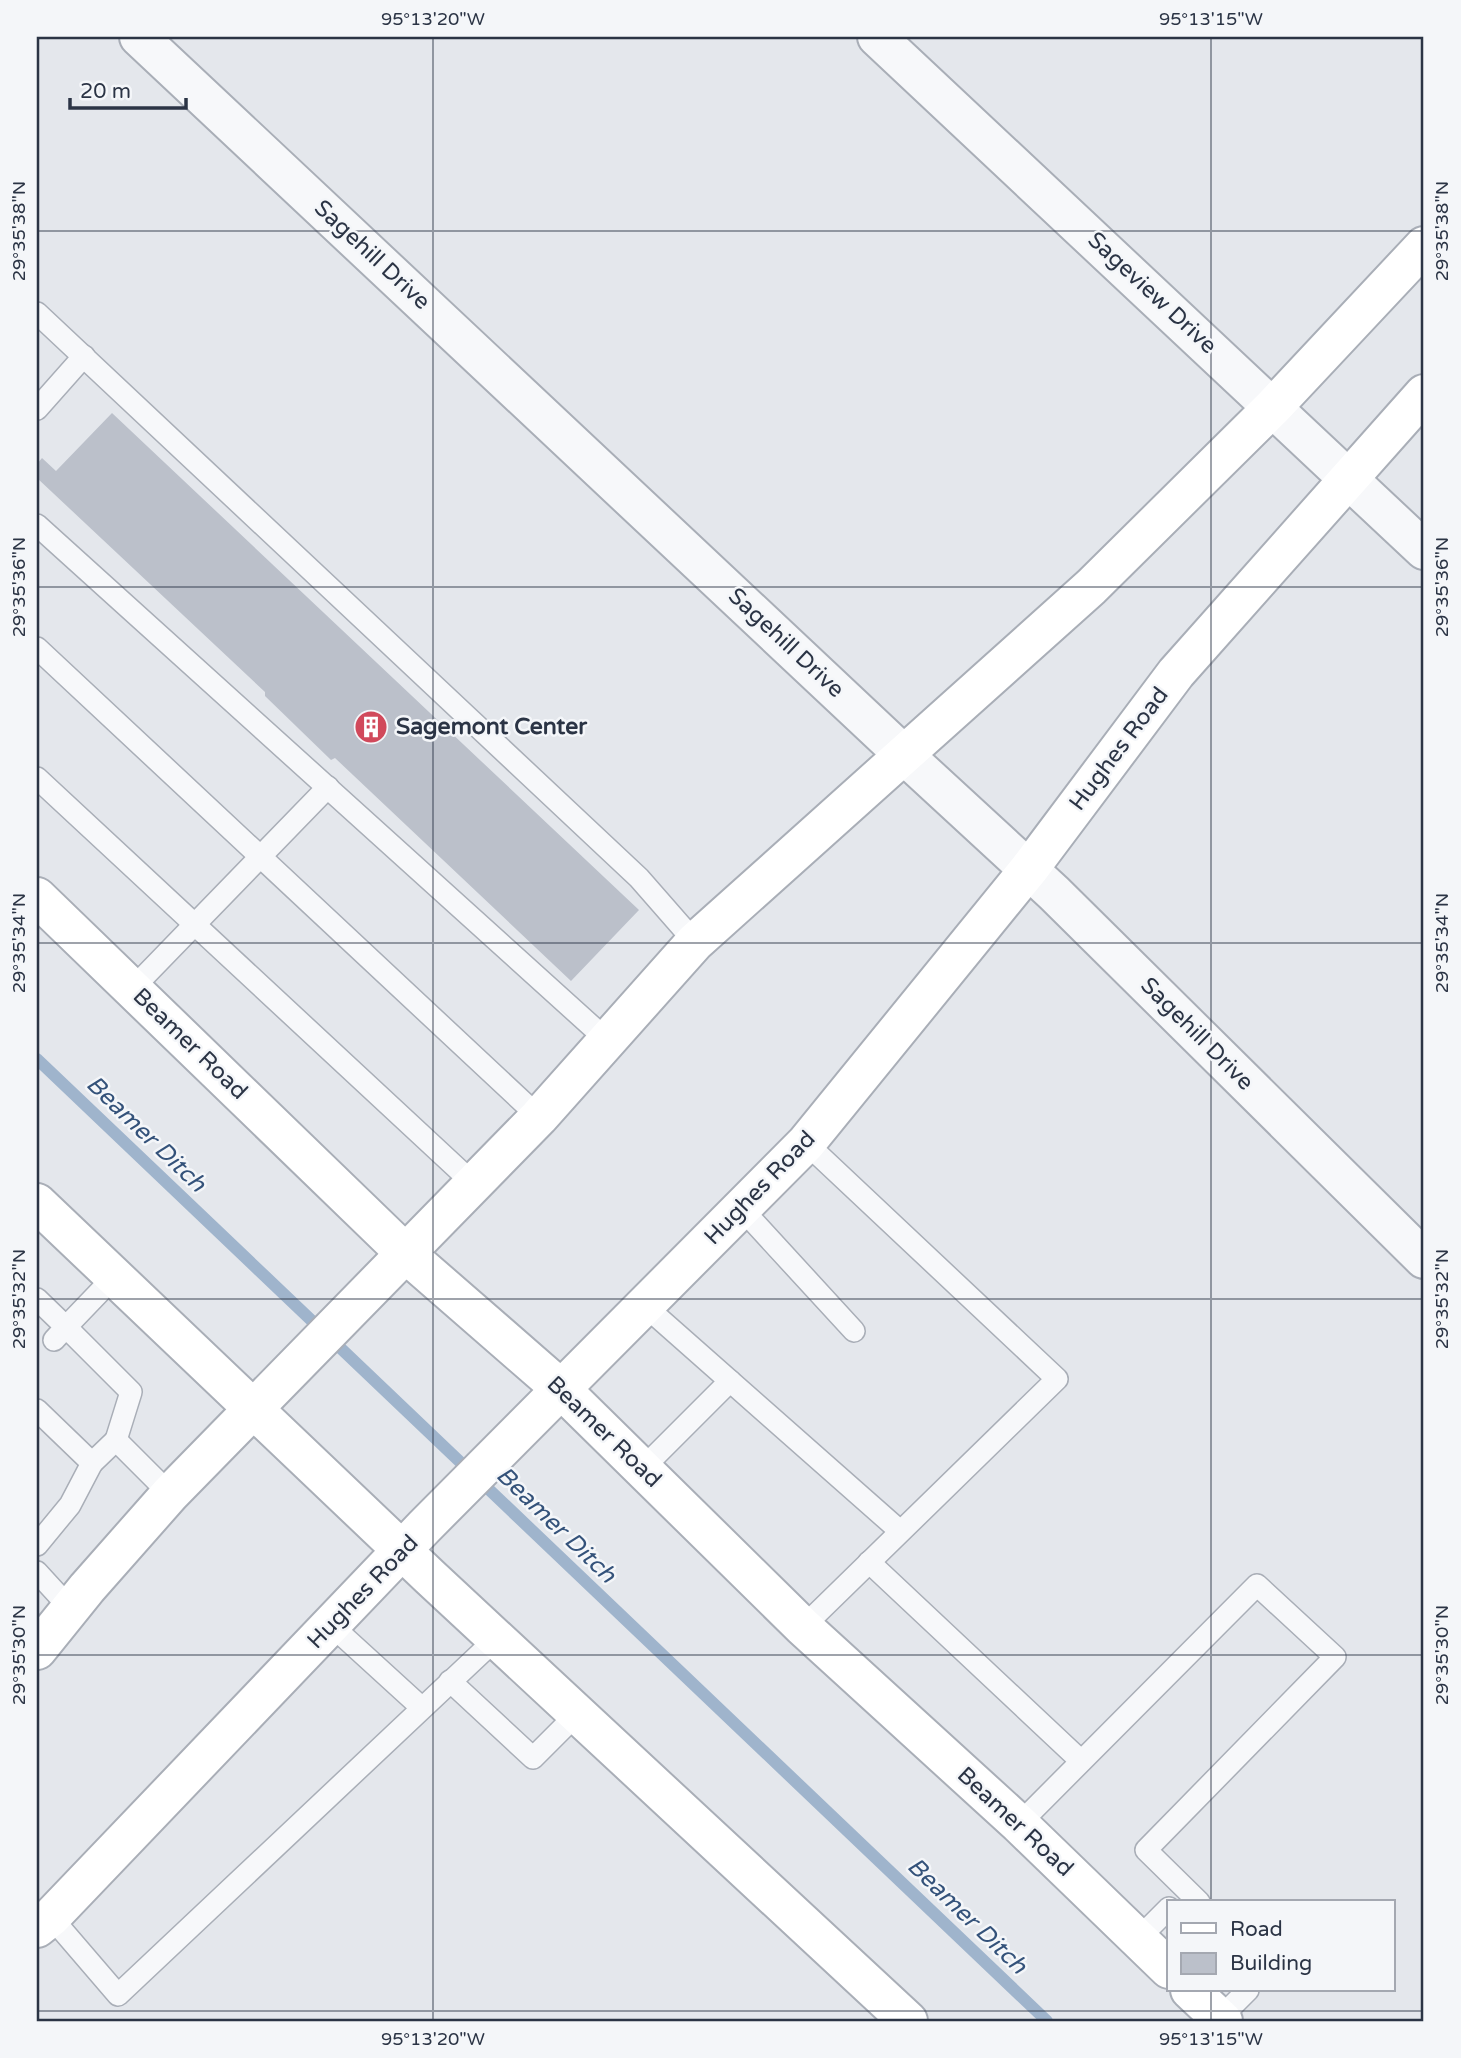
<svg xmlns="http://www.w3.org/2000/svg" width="1461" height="2058" viewBox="0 0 1461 2058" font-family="'Varela Round',sans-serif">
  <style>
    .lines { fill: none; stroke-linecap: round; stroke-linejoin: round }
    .stream { stroke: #9fb4cc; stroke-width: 12 }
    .building { fill: #bbc0ca }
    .lane-casing { stroke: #a9aeb7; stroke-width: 24 }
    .street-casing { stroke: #a9aeb7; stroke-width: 42 }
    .secondary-casing { stroke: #a9aeb7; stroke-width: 42 }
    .lane { stroke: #f7f8fa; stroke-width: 21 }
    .street { stroke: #f7f8fa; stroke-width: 38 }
    .secondary { stroke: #fff; stroke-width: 38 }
    .ticks { fill: none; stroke: #2b3445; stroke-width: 2; stroke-opacity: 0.45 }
    .labels { text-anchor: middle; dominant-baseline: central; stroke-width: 5; stroke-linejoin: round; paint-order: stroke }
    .street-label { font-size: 23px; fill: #2b3445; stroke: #f4f6f9 }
    .poi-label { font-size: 23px; font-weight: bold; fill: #2b3445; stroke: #f4f6f9; text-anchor: start }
    .water-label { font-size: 24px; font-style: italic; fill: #34527a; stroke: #f4f6f9 }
    .neatline { fill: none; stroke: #2b3445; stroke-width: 2.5 }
    .ticks-label { font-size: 18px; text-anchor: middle; fill: #2b3445 }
  </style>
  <rect width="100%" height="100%" fill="#e4e7ec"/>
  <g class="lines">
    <!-- stream -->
    <path class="stream" d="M 37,1059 L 1047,2021"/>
  </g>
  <!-- building -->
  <path class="building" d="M 112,413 L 639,910 L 571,981 L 335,758 L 331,760 L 265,696 L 265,692 L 37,478 L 37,464 L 42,458 L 56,471 Z"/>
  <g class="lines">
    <defs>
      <g id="lane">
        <path d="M 37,313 L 639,878 L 695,942"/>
        <path d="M 37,409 L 84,356"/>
        <path d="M 37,525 L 608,1041"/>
        <path d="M 37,648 L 539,1117"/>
        <path d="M 37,778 L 474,1184"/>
        <path d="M 133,988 L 328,787"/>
        <path d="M 741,1208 L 854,1331"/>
        <path d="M 37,1299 L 66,1327 L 114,1277"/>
        <path d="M 644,1305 L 900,1531"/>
        <path d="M 54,1340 L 66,1327 L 131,1392 L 116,1440"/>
        <path d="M 37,1410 L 92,1463 L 70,1505 L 37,1545"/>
        <path d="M 92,1463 L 116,1440 L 170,1494"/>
        <path d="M 642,1469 L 730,1381"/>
        <path d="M 869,1562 L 1081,1761"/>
        <path d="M 37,1572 L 70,1608"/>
        <path d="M 331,1625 L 422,1708"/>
        <path d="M 803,1627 L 1057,1379 L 806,1143"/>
        <path d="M 450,1681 L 533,1758 L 578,1713"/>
        <path d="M 1019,1824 L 1257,1585 L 1335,1657 L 1146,1850 L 1199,1902"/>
        <path d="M 51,1917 L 118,1995 L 497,1638"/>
        <path d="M 1138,1939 L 1169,1908"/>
        <path d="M 1220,2018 L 1248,1990"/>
      </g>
      <g id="street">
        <path d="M 139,37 L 903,754 L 1054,893 L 1424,1259"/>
        <path d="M 877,37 L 1424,550"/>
      </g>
      <g id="secondary">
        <path d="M 37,897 L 405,1253 L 560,1388 L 803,1627 L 1019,1824 L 1169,1969"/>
        <path d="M 37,1203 L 430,1577 L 908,2021"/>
        <path d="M 37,1650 L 87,1588 L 170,1494 L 539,1117 L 695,942 L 1091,587 L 1273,407 L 1424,246"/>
        <path d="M 37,1928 L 51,1917 L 424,1527 L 806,1143 L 1029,869 L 1176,673 L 1424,394"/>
        <path d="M 1190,1990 L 1223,2021"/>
      </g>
    </defs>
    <!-- lane casing -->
    <use href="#lane" class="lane-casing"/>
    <!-- street casing -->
    <use href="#street" class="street-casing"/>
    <!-- secondary casing -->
    <use href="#secondary" class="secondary-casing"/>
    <!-- lane -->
    <use href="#lane" class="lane"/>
    <!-- street -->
    <use href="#street" class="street"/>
    <!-- secondary -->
    <use href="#secondary" class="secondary"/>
  </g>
  <!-- ticks -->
  <path class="ticks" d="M 433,37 L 433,2021M 1211,37 L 1211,1902M 37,231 L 1424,231M 37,587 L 1424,587M 37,943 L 1424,943M 37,1299 L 1424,1299M 37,1655 L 1424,1655M 1211,1990 L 1211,2021M 37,2011 L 1424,2011"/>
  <!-- icons -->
  <defs>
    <symbol id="building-disc" viewBox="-11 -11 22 22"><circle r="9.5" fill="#d1495b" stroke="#f4f6f9"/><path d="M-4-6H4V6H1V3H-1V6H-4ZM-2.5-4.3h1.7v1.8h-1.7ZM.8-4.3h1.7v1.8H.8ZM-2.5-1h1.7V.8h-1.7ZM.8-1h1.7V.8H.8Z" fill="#fff"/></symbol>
  </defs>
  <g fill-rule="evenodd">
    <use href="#building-disc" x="352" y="708" width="38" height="38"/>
  </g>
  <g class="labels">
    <!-- street labels -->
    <g class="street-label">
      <text transform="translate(372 255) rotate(43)">Sagehill Drive</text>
      <text transform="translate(1152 293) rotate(43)">Sageview Drive</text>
      <text transform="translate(786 643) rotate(43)">Sagehill Drive</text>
      <text transform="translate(1119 749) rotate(-53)">Hughes Road</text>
      <text transform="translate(1197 1034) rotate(45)">Sagehill Drive</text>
      <text transform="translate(190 1044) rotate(44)">Beamer Road</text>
      <text transform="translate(760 1188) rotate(-46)">Hughes Road</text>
      <text transform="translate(604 1432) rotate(44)">Beamer Road</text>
      <text transform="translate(363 1592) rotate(-46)">Hughes Road</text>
      <text transform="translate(1015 1822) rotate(43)">Beamer Road</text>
    </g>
    <!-- poi labels -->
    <g class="poi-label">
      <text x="396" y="727">Sagemont Center</text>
    </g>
    <!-- water labels -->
    <g class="water-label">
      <text transform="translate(146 1134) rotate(44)">Beamer Ditch</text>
      <text transform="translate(556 1525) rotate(44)">Beamer Ditch</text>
      <text transform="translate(967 1916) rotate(44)">Beamer Ditch</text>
    </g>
  </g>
  <!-- border -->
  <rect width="1461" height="2058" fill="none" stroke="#f4f6f9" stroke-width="77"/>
  <!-- legend -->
  <rect x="1167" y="1900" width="228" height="91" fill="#f4f6f9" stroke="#a4a8b1" stroke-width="2"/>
  <rect x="1181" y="1923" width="35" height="10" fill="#ffffff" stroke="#a4a8b1" stroke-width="2"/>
  <text x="1230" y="1936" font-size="21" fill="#2b3445">Road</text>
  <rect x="1181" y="1953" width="35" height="21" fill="#bbc0ca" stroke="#a4a8b1" stroke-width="2"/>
  <text x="1230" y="1970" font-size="21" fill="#2b3445">Building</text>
  <!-- scale -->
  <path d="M70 98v10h116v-10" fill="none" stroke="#2b3445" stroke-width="3.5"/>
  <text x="80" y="98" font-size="21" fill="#2b3445" stroke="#f4f6f9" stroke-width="5" paint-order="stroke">20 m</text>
  <rect x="38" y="38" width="1384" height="1982" class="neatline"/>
  <g class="ticks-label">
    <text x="433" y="25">95°13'20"W</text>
    <text x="1211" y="25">95°13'15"W</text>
    <text transform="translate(19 231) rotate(-90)" y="6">29°35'38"N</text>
    <text transform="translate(1442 231) rotate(-90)" y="6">29°35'38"N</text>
    <text transform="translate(19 587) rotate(-90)" y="6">29°35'36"N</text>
    <text transform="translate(1442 587) rotate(-90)" y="6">29°35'36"N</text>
    <text transform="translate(19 943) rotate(-90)" y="6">29°35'34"N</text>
    <text transform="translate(1442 943) rotate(-90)" y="6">29°35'34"N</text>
    <text transform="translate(19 1299) rotate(-90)" y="6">29°35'32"N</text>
    <text transform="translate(1442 1299) rotate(-90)" y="6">29°35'32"N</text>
    <text transform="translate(19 1655) rotate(-90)" y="6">29°35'30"N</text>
    <text transform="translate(1442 1655) rotate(-90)" y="6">29°35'30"N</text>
    <text x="433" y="2045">95°13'20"W</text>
    <text x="1211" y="2045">95°13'15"W</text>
  </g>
</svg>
